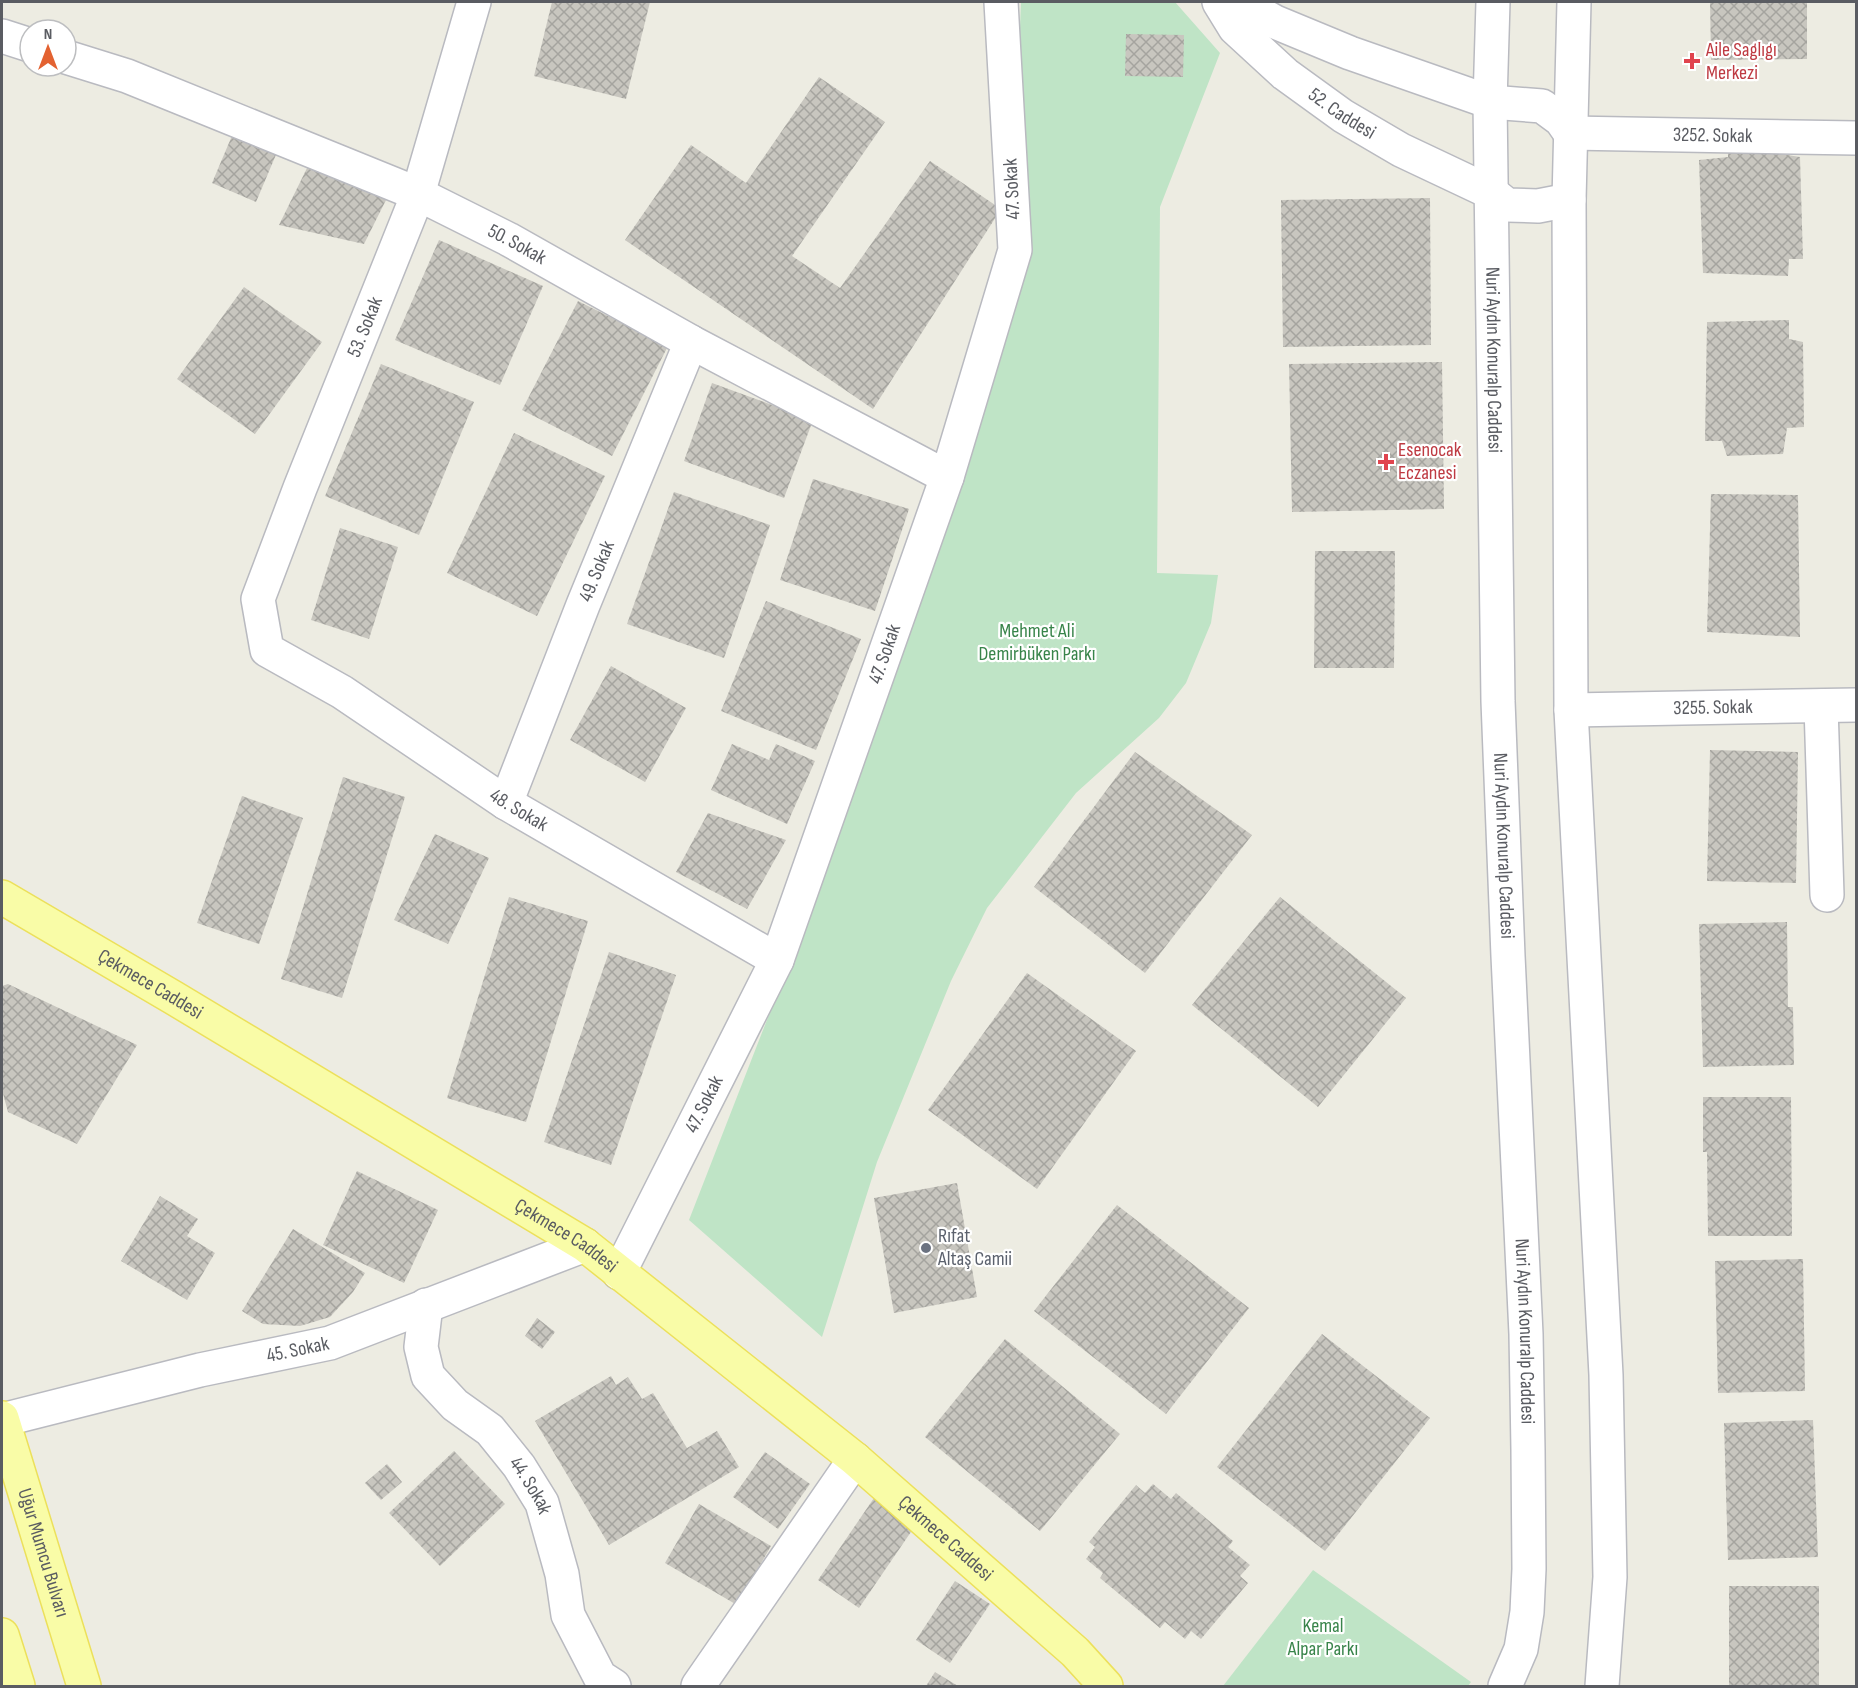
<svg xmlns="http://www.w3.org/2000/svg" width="1858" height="1688" viewBox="0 0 1858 1688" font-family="'Sofia Sans Condensed',sans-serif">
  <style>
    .park { fill: #bfe4c6 }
    .building { fill: url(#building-cross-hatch) }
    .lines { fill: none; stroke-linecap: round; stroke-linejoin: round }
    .minor-casing { stroke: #b9bac0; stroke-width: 36 }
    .major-casing { stroke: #ece05b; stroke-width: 36 }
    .minor { stroke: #fff; stroke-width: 33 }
    .major { stroke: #f9fca7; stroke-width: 33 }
    .health-dot { fill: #e0444e; stroke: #fff; stroke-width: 2 }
    .worship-dot { fill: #6b7280; stroke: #fff; stroke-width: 2 }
    .labels { text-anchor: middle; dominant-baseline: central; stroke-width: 4.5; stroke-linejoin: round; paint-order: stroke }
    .health-label { font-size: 20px; fill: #be3a42; stroke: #fff; text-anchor: start }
    .street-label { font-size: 20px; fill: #5a5c62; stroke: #fff }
    .park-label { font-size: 20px; fill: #38844a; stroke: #fff }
    .worship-label { font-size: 20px; fill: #5b616d; stroke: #fff; text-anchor: start }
  </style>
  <defs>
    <pattern id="building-cross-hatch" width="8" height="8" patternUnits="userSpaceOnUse" patternTransform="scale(1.5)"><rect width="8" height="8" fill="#c8c6bf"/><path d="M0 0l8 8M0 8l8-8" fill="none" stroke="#a5a49f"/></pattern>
  </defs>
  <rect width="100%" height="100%" fill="#edece2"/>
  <!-- park -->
  <g class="park">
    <path d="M 1021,2 L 1175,2 L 1220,53 L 1160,207 L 1157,573 L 1218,575 L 1211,623 L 1186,683 L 1159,718 L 1076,793 L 987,908 L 951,981 L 877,1162 L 822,1337 L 689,1220 L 841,830 L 1012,229 Z"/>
    <path d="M 1313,1570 L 1471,1682 L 1468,1686 L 1223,1686 Z"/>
  </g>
  <!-- building -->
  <g class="building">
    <path d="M 552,2 L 650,2 L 626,99 L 534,76 Z"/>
    <path d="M 1710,2 L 1807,2 L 1807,59 L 1711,60 Z"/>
    <path d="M 1126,34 L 1184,35 L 1183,77 L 1125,76 Z"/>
    <path d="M 819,77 L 885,122 L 792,256 L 840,288 L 930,161 L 1001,209 L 873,409 L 625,240 L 691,145 L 746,183 Z"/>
    <path d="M 234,131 L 278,150 L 256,202 L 212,183 Z"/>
    <path d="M 1728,141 L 1781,141 L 1781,154 L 1800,157 L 1803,259 L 1789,259 L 1788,276 L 1703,273 L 1699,160 L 1728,157 Z"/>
    <path d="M 310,162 L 386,200 L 364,244 L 279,225 Z"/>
    <path d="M 1430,198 L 1431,345 L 1283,347 L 1281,200 Z"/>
    <path d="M 439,240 L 543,286 L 500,385 L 395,340 Z"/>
    <path d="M 244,287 L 322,342 L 255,434 L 177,379 Z"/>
    <path d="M 578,301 L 668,346 L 612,456 L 522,410 Z"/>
    <path d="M 1789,320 L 1789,339 L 1803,342 L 1804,427 L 1787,428 L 1783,454 L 1727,456 L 1722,441 L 1705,441 L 1707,322 Z"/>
    <path d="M 1442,362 L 1444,509 L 1292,512 L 1289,364 Z"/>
    <path d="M 381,364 L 474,402 L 419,535 L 325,496 Z"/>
    <path d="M 712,383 L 813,420 L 784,498 L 684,461 Z"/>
    <path d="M 514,433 L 605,476 L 537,616 L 447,573 Z"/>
    <path d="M 813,479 L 909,509 L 875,611 L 780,580 Z"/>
    <path d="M 674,492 L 770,525 L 724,658 L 627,624 Z"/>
    <path d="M 1711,494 L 1798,495 L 1800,637 L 1707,632 Z"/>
    <path d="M 340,528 L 398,547 L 369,639 L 311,620 Z"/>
    <path d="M 1315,551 L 1395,551 L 1394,668 L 1314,668 Z"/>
    <path d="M 766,601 L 861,639 L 816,750 L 721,711 Z"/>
    <path d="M 611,666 L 686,708 L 645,782 L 570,740 Z"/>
    <path d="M 732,744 L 769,760 L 776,744 L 815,761 L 787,824 L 711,790 Z"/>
    <path d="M 1710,750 L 1798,752 L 1796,883 L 1707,881 Z"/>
    <path d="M 1135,752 L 1252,835 L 1145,973 L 1034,887 Z"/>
    <path d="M 343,777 L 405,797 L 342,998 L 281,979 Z"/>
    <path d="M 242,796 L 303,818 L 259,944 L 197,923 Z"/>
    <path d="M 708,813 L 786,840 L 747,909 L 676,872 Z"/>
    <path d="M 435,834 L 489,858 L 448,944 L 394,920 Z"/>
    <path d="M 509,897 L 588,921 L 526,1122 L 447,1098 Z"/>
    <path d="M 1280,897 L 1406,998 L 1318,1107 L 1192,1005 Z"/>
    <path d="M 1787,922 L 1788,1007 L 1793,1007 L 1794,1065 L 1703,1067 L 1699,924 Z"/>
    <path d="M 609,952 L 676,975 L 611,1165 L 544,1142 Z"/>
    <path d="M 1027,973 L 1136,1051 L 1037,1189 L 928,1110 Z"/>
    <path d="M 8,984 L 137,1045 L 77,1144 L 8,1112 L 2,1090 L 2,986 Z"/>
    <path d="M 1703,1097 L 1791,1097 L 1792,1236 L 1708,1236 L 1707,1152 L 1703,1152 Z"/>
    <path d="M 357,1171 L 438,1210 L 404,1283 L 323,1245 Z"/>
    <path d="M 957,1183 L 977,1297 L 894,1313 L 874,1198 Z"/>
    <path d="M 160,1196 L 198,1219 L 187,1236 L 215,1253 L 187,1300 L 121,1261 Z"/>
    <path d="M 1117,1205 L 1249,1308 L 1166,1414 L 1034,1311 Z"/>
    <path d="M 293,1229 L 365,1273 L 353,1292 L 330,1317 L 300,1326 L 263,1324 L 242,1311 Z"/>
    <path d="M 1803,1259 L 1805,1391 L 1718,1393 L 1715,1261 Z"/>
    <path d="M 537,1318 L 555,1332 L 542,1349 L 525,1336 Z"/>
    <path d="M 1322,1334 L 1430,1418 L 1325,1551 L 1217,1467 Z"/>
    <path d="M 1005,1339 L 1120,1434 L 1040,1531 L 925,1437 Z"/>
    <path d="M 611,1376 L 616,1385 L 628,1377 L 642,1399 L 653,1393 L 687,1448 L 717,1431 L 739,1467 L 609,1545 L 535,1421 Z"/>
    <path d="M 1813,1420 L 1818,1557 L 1728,1560 L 1724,1423 Z"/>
    <path d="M 454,1451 L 505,1504 L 440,1566 L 389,1513 Z"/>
    <path d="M 765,1452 L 810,1484 L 778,1529 L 733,1497 Z"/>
    <path d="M 387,1464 L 402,1482 L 381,1500 L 365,1483 Z"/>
    <path d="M 1153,1484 L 1171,1499 L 1176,1493 L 1233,1541 L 1228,1547 L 1250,1565 L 1240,1576 L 1248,1583 L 1201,1639 L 1191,1631 L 1185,1639 L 1165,1622 L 1160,1628 L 1100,1578 L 1103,1573 L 1086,1559 L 1095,1547 L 1089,1542 L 1136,1485 L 1145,1493 Z"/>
    <path d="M 874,1498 L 915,1526 L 859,1608 L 818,1580 Z"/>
    <path d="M 699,1504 L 771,1546 L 737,1605 L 665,1563 Z"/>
    <path d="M 955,1581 L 990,1604 L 950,1663 L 916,1640 Z"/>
    <rect x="1729" y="1586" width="90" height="100"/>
    <path d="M 935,1672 L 958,1686 L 926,1686 Z"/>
  </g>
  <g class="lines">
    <defs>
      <g id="minor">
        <path id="s1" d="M 474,2 L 418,194 L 300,488 L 258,599 L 267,650 L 342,692 L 506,803 L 777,960"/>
        <path id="s2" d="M 1219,2 L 1235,28 L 1285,74 L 1343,116 L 1401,150 L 1492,193 L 1507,205 L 1538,206 L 1569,200"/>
        <path id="s3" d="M 1240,2 L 1275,22 L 1350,53 L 1490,102 L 1542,106 L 1561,120 L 1570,133 L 1856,138"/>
        <path id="s4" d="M 1493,2 L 1490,102 L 1498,701 L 1508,956 L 1526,1334 L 1528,1450 L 1529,1569 L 1527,1612 L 1521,1649 L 1505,1686"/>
        <path d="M 1574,2 L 1569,200 L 1571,710 L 1606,1375 L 1610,1577 L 1602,1686"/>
        <path d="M 2,36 L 30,45"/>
        <path id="s5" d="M 66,57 L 127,76 L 418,194 L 508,239 L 691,342 L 947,477"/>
        <path d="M 1821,706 L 1827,895"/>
        <path id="s6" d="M 1571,710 L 1856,705"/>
        <path id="s7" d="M 506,803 L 583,605 L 691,342"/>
        <path id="s8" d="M 619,1273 L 777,960 L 947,477 L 1015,250 L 1001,2"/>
        <path id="s9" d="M 426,1305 L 421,1347 L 428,1376 L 455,1405 L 490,1430 L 519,1466 L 542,1503 L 562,1574 L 568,1615 L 600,1677 L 614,1686"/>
        <path id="s10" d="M 2,1420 L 200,1370 L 330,1343 L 585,1245"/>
        <path d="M 698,1686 L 855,1459"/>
      </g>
      <g id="major">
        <path id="s11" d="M 2,897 L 174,998 L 585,1245 L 855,1459 L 1075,1652 L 1106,1686"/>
        <path id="s12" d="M 2,1418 L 84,1686"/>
        <path d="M 2,1635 L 18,1686"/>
      </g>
    </defs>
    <!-- minor casing -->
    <use href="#minor" class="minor-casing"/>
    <!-- major casing -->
    <use href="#major" class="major-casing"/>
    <!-- minor -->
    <use href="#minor" class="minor"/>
    <!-- major -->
    <use href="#major" class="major"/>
  </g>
  <!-- markers -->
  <g class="health-dot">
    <path d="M1689 52h6v6h6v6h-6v6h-6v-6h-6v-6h6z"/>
    <path d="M1383 453h6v6h6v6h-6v6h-6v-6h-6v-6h6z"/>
  </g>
  <circle class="worship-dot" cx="926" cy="1248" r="6"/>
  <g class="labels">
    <!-- health labels -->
    <g class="health-label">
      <text x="1706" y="50">Aile Saglıgı<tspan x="1706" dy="23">Merkezi</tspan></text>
      <text x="1398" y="450">Esenocak<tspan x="1398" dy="23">Eczanesi</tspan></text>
    </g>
    <!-- street labels -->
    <g class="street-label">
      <text stroke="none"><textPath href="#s2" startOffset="168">52. Caddesi</textPath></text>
      <text stroke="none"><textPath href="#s3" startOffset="504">3252. Sokak</textPath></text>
      <text transform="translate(1012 189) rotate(-93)">47. Sokak</text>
      <text stroke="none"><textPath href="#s5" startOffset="489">50. Sokak</textPath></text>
      <text transform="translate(365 327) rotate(-68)">53. Sokak</text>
      <text stroke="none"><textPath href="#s4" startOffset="358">Nuri Aydın Konuralp Caddesi</textPath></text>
      <text stroke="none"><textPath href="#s7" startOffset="249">49. Sokak</textPath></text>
      <text stroke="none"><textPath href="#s8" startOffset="675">47. Sokak</textPath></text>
      <text stroke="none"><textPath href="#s6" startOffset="142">3255. Sokak</textPath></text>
      <text stroke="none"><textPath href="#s1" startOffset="986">48. Sokak</textPath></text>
      <text stroke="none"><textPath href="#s4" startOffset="844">Nuri Aydın Konuralp Caddesi</textPath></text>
      <text stroke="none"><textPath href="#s11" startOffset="172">Çekmece Caddesi</textPath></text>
      <text stroke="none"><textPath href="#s8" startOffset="189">47. Sokak</textPath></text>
      <text stroke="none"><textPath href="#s11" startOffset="658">Çekmece Caddesi</textPath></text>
      <text stroke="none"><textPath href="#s4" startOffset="1330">Nuri Aydın Konuralp Caddesi</textPath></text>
      <text stroke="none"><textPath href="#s10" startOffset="304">45. Sokak</textPath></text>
      <text stroke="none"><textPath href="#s9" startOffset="224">44. Sokak</textPath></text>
      <text stroke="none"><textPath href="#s11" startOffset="1144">Çekmece Caddesi</textPath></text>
      <text stroke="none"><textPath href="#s12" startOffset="141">Uğur Mumcu Bulvarı</textPath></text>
    </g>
    <!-- park labels -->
    <g class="park-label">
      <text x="1037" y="631">Mehmet Ali<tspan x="1037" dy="23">Demirbüken Parkı</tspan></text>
      <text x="1323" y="1626">Kemal<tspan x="1323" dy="23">Alpar Parkı</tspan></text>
    </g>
    <!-- worship labels -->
    <g class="worship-label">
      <text x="938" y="1236">Rıfat<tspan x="938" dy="23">Altaş Camii</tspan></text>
    </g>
  </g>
  <!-- border -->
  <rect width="1858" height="1688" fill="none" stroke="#5a5c62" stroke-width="6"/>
  <!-- north arrow -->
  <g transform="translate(48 48)"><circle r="28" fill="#ffffff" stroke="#bdbec0" stroke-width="1.5"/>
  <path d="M0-4.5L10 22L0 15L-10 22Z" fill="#e36231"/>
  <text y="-9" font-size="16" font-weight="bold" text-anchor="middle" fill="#5a5c62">N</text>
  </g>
</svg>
